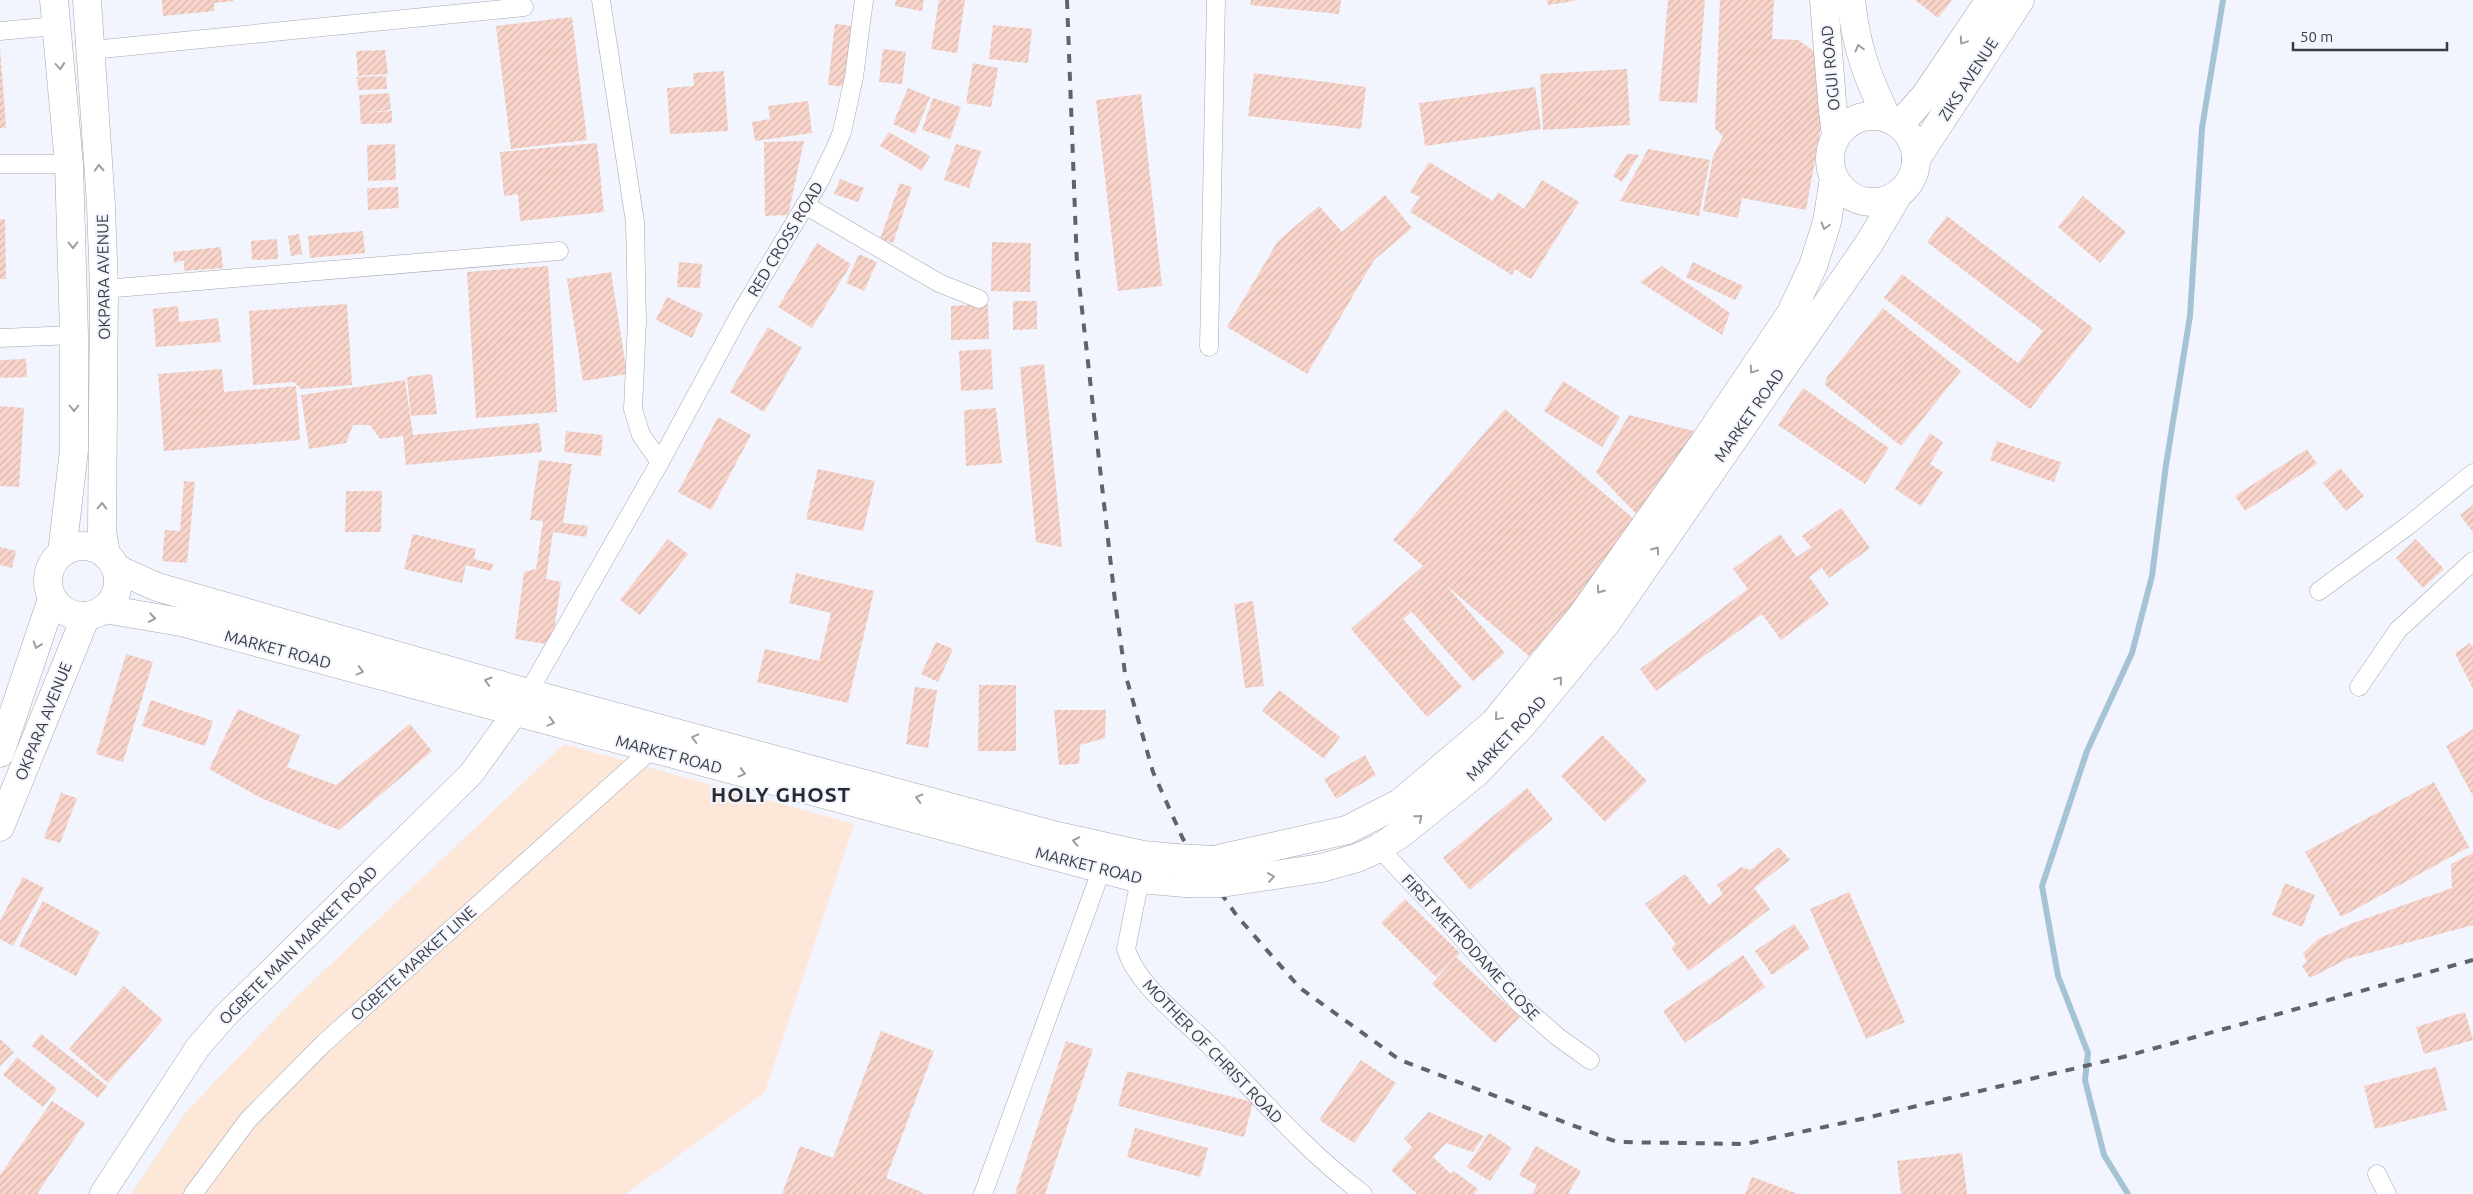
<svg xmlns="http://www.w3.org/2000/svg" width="2473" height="1194" viewBox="0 0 2473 1194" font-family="Ubuntu,sans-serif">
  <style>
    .commercial { fill: #fce7d9 }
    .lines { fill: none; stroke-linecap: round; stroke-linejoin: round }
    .stream { stroke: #a4c4d6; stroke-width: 6 }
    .building { fill: url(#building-hatch) }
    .street-casing { stroke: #a4a7b2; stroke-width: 19 }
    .secondary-casing { stroke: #a4a7b2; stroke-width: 26 }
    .primary-casing { stroke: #a4a7b2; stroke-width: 29 }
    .street { stroke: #fff; stroke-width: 18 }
    .secondary { stroke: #fff; stroke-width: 25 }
    .primary { stroke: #fff; stroke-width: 28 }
    .rail { stroke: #616369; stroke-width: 4; stroke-dasharray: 9 9; stroke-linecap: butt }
    .primary-bridge-casing { stroke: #a4a7b2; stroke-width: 29; stroke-linecap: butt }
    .primary-bridge { stroke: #fff; stroke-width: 28 }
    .oneway { stroke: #9d9ea0 }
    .labels { text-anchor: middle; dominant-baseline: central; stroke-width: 4; stroke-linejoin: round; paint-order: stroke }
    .street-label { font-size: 16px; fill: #3b3c41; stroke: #f2f5fe }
    .district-label { font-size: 21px; font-weight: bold; letter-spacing: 1px; fill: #272a32; stroke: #f2f5fe }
  </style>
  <defs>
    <pattern id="building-hatch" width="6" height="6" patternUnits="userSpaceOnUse" patternTransform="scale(1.25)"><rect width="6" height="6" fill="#f8d4ca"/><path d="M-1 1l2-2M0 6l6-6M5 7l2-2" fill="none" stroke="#d6b7af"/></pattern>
  </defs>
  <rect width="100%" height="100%" fill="#f2f5fe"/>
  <!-- commercial -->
  <path class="commercial" d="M 564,744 L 854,824 L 765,1092 L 626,1194 L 131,1194 L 185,1113 L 298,995 Z"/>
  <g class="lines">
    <!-- stream -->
    <path class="stream" d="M 2128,1194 L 2104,1155 L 2085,1080 L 2088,1053 L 2058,976 L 2042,886 L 2087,751 L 2132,653 L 2152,576 L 2166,465 L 2190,316 L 2202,128 L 2223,0"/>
  </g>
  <!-- building -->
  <g class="building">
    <path d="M 162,0 L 233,0 L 233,1 L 214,3 L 214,11 L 163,16 Z"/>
    <path d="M 896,0 L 924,0 L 922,11 L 895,6 Z"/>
    <path d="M 939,0 L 965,0 L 957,53 L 931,49 Z"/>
    <path d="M 1251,0 L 1341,0 L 1339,14 L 1250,5 Z"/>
    <path d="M 1547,0 L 1574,0 L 1574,1 L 1548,5 Z"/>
    <path d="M 1668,0 L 1705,0 L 1697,103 L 1659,101 Z"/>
    <path d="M 1720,0 L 1774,0 L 1772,39 L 1798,40 L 1818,54 L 1825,105 L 1806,210 L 1742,198 L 1738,218 L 1703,211 L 1713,156 L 1723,136 L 1715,129 Z"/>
    <path d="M 1915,0 L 1952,0 L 1938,18 Z"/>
    <path d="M 572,17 L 587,140 L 511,149 L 496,26 Z"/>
    <path d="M 835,24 L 854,26 L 847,87 L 828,85 Z"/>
    <path d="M 993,25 L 1032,29 L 1028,63 L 989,59 Z"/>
    <path d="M 0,47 L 6,128 L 0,128 Z"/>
    <path d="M 883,49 L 906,52 L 902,84 L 879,82 Z"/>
    <path d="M 385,50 L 388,74 L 358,76 L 356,51 Z"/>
    <path d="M 973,63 L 998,68 L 991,107 L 966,103 Z"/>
    <path d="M 1627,69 L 1630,125 L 1543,130 L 1540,74 Z"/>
    <path d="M 724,71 L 728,131 L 670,134 L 667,88 L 694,86 L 693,73 Z"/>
    <path d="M 1254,73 L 1366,87 L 1361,129 L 1248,116 Z"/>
    <path d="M 386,76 L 387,89 L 358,90 L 357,77 Z"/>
    <path d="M 1535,87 L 1541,129 L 1425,146 L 1419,103 Z"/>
    <path d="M 908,88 L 930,97 L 915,134 L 893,124 Z"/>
    <path d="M 389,93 L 391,110 L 362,113 L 392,111 L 392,123 L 361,124 L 359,95 Z"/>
    <path d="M 1141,94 L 1162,286 L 1118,291 L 1096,100 Z"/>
    <path d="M 933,98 L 961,107 L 950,139 L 922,130 Z"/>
    <path d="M 808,101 L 812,133 L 755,141 L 752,122 L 770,119 L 768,106 Z"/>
    <path d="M 889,132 L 930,156 L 922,171 L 880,146 Z"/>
    <path d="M 804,141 L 788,215 L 765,216 L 764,142 Z"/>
    <path d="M 597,143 L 604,212 L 520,221 L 518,194 L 504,196 L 500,152 Z"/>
    <path d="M 395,144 L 396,180 L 368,181 L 367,145 Z"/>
    <path d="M 956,144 L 981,151 L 969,188 L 944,180 Z"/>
    <path d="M 1648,149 L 1710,160 L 1699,216 L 1620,201 Z"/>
    <path d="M 1627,154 L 1639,155 L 1622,182 L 1613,176 Z"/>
    <path d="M 1429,162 L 1493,201 L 1498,192 L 1524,209 L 1542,180 L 1579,202 L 1531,279 L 1515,269 L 1512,275 L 1410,212 L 1420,197 L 1410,192 Z"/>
    <path d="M 840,179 L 864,188 L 858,202 L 834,194 Z"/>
    <path d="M 900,183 L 912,187 L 893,243 L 880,239 Z"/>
    <path d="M 398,187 L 399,208 L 368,210 L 367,188 Z"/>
    <path d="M 1385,195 L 1412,228 L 1374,260 L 1307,374 L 1227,327 L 1278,241 L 1319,206 L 1342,232 Z"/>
    <path d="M 2083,196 L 2126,232 L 2100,263 L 2058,227 Z"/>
    <path d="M 1947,216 L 2093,328 L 2030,409 L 1884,298 L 1902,274 L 2018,363 L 2043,331 L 1927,242 Z"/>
    <path d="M 0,219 L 5,219 L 6,279 L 0,279 Z"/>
    <path d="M 363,231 L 365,253 L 310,258 L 308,236 Z"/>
    <path d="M 299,234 L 302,254 L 291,256 L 288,236 Z"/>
    <path d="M 277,239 L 278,259 L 252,260 L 251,241 Z"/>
    <path d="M 992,242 L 1031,243 L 1030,292 L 991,291 Z"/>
    <path d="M 817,243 L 851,264 L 812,328 L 778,307 Z"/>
    <path d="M 221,247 L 223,268 L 184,271 L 184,260 L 174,263 L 173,252 Z"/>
    <path d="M 859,254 L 877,262 L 864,291 L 846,283 Z"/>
    <path d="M 679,262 L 702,264 L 700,288 L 677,287 Z"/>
    <path d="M 1693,262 L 1743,286 L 1735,300 L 1686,277 Z"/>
    <path d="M 548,266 L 557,412 L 476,418 L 467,272 Z"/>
    <path d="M 1662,266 L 1730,313 L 1722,335 L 1640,282 Z"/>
    <path d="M 611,272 L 627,374 L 583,381 L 567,279 Z"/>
    <path d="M 667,297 L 703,314 L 692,338 L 656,320 Z"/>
    <path d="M 1013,301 L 1037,301 L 1037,329 L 1013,330 Z"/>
    <path d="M 347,304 L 352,385 L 301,389 L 294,382 L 253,385 L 249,311 Z"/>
    <path d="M 988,304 L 989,339 L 951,340 L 951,306 Z"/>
    <path d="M 178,306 L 179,322 L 218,318 L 221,342 L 156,347 L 153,309 Z"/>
    <path d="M 1883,308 L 1961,371 L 1901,446 L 1825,385 L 1827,377 Z"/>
    <path d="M 768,327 L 802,348 L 764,412 L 730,392 Z"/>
    <path d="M 991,349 L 993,389 L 961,391 L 959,351 Z"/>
    <path d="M 26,359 L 27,377 L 0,378 L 0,360 Z"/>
    <path d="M 1044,364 L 1062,547 L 1036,542 L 1020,367 Z"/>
    <path d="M 222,369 L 224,392 L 296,386 L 300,440 L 164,451 L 158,374 Z"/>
    <path d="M 432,374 L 437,414 L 411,416 L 407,377 Z"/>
    <path d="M 405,380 L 413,435 L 539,423 L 542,452 L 406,465 L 403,436 L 380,439 L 370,425 L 353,425 L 346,443 L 309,449 L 301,395 Z"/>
    <path d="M 1563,381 L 1620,417 L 1602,447 L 1544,411 Z"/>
    <path d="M 1803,388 L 1889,448 L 1865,484 L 1778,425 Z"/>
    <path d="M 0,406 L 24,408 L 19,487 L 0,486 Z"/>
    <path d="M 996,408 L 1002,463 L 966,466 L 964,410 Z"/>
    <path d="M 1505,409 L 1641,525 L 1529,656 L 1446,585 L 1505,653 L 1473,681 L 1412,612 L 1403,619 L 1462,687 L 1427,717 L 1351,629 L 1423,566 L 1393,540 Z"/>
    <path d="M 1629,415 L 1698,432 L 1642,520 L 1596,472 Z"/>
    <path d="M 718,417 L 751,435 L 711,510 L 678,492 Z"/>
    <path d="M 566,431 L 603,435 L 601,456 L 564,452 Z"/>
    <path d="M 1930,433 L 1943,442 L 1930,464 L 1943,472 L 1921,506 L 1895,489 Z"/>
    <path d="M 1997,441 L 2061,462 L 2054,482 L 1990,460 Z"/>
    <path d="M 2307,449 L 2317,464 L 2245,511 L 2235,496 Z"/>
    <path d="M 539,460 L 572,464 L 563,523 L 588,526 L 586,537 L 553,532 L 546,579 L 561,582 L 552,645 L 515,639 L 524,572 L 536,569 L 543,521 L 530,520 Z"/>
    <path d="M 2340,468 L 2364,496 L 2346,511 L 2323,483 Z"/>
    <path d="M 818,469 L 875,481 L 863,531 L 806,519 Z"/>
    <path d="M 184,481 L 195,482 L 187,563 L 162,561 L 165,530 L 180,531 Z"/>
    <path d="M 346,491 L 382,491 L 381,532 L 345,532 Z"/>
    <path d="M 2473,505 L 2473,532 L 2460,515 Z"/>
    <path d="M 1841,508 L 1870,548 L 1829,578 L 1822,568 L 1809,577 L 1829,604 L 1781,640 L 1762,614 L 1656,691 L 1640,669 L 1748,589 L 1733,569 L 1780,534 L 1797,557 L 1811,547 L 1802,536 Z"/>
    <path d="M 413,534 L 476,549 L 474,559 L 493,564 L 491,571 L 466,565 L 462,583 L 404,569 Z"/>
    <path d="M 668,539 L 688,554 L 640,615 L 620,600 Z"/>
    <path d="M 2416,539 L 2444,569 L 2423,588 L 2396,558 Z"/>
    <path d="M 0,547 L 16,551 L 12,568 L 0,565 Z"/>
    <path d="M 796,573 L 874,591 L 848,703 L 757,682 L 765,649 L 819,661 L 831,613 L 789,603 Z"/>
    <path d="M 1253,601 L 1264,686 L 1245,688 L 1234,604 Z"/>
    <path d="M 936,642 L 953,649 L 938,682 L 921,674 Z"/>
    <path d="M 2470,643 L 2473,648 L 2473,689 L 2455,653 Z"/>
    <path d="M 126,654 L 153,662 L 123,762 L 96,754 Z"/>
    <path d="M 979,685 L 1016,685 L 1016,751 L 978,751 Z"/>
    <path d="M 915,687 L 937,690 L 928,748 L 906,744 Z"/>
    <path d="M 1279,690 L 1340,737 L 1324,759 L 1262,711 Z"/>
    <path d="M 151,700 L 213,721 L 205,746 L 142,726 Z"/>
    <path d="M 238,709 L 300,735 L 287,767 L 336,785 L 410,724 L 432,751 L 339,830 L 261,798 L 209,769 Z"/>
    <path d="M 1054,710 L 1106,710 L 1105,738 L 1080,745 L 1079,764 L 1059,765 Z"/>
    <path d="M 2473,729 L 2473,796 L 2446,746 Z"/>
    <path d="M 1602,735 L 1647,781 L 1605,822 L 1561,776 Z"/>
    <path d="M 1365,755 L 1376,775 L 1336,799 L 1324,779 Z"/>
    <path d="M 2434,782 L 2469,847 L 2341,917 L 2305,852 Z"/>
    <path d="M 1527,788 L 1553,819 L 1470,890 L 1443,858 Z"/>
    <path d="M 61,793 L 77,798 L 60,843 L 44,838 Z"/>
    <path d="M 1779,847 L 1790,860 L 1754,888 L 1770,909 L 1689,971 L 1671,948 L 1676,944 L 1645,904 L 1685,874 L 1709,905 L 1723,894 L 1717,885 L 1741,867 L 1750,870 Z"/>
    <path d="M 2473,853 L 2473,925 L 2347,959 L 2310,978 L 2302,966 L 2307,962 L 2303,953 L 2318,939 L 2353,923 L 2452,888 L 2451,864 Z"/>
    <path d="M 23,877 L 44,888 L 13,946 L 0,939 L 0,921 Z"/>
    <path d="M 2285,883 L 2315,895 L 2302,927 L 2272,915 Z"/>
    <path d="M 1849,892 L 1905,1022 L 1866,1039 L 1810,909 Z"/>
    <path d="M 1405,899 L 1460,953 L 1436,977 L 1381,923 Z"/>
    <path d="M 43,901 L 100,932 L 76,976 L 19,946 Z"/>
    <path d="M 1794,924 L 1810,948 L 1772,975 L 1755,951 Z"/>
    <path d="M 1743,955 L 1765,987 L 1685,1043 L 1663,1011 Z"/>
    <path d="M 1456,957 L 1520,1017 L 1495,1043 L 1432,984 Z"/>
    <path d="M 124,986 L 163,1020 L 108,1083 L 69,1049 Z"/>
    <path d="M 2465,1012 L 2473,1040 L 2424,1054 L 2416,1027 Z"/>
    <path d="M 881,1031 L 934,1051 L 886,1178 L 922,1192 L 922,1194 L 782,1194 L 800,1146 L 833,1158 Z"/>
    <path d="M 41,1034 L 107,1086 L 98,1098 L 32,1046 Z"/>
    <path d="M 0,1039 L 14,1052 L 0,1066 Z"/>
    <path d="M 1066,1041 L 1093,1049 L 1045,1194 L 1015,1194 Z"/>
    <path d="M 17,1057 L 57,1089 L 43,1107 L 3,1075 Z"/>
    <path d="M 1361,1060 L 1396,1083 L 1354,1143 L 1319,1120 Z"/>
    <path d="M 2436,1067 L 2447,1110 L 2375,1129 L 2364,1086 Z"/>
    <path d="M 1127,1071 L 1253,1102 L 1244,1137 L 1118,1106 Z"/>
    <path d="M 52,1101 L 85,1123 L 37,1194 L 0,1194 L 0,1175 Z"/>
    <path d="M 1429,1112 L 1484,1136 L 1473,1152 L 1446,1143 L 1433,1157 L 1451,1174 L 1454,1171 L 1478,1189 L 1474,1194 L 1417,1194 L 1391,1170 L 1412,1147 L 1404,1139 Z"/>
    <path d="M 1135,1128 L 1208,1148 L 1200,1177 L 1127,1157 Z"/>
    <path d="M 1489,1133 L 1512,1148 L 1490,1181 L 1467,1167 Z"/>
    <path d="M 1536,1146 L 1581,1171 L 1568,1194 L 1532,1194 L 1537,1185 L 1519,1175 Z"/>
    <path d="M 1962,1153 L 1967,1194 L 1901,1194 L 1897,1161 Z"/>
    <path d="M 1752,1177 L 1798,1194 L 1745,1194 Z"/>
  </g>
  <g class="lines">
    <defs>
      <g id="street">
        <path d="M 601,0 L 635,222 L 637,321 L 633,409 L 641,435 L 660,462"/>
        <path d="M 0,31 L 56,26"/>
        <path d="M 92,50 L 524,7"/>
        <path d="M 0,164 L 69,164"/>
        <path d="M 805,205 L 939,283 L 979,299"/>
        <path d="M 104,289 L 559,251"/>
        <path d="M 0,338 L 74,335"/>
        <path d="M 1209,347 L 1216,0"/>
        <path d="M 2319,591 L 2409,525 L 2473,473"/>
        <path d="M 2359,687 L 2398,630 L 2473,561"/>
        <path d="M 528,693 L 660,462 L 740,314 L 819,182 L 834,151 L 842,132 L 854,77 L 864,0"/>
        <path d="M 1379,848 L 1444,917 L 1520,1004 L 1558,1037 L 1590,1060"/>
        <path d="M 1140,879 L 1126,949 C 1137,986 1183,1018 1210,1046 C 1260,1097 1306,1151 1363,1194"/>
        <path d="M 2377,1174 L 2387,1194"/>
        <path d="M 193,1194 L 248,1120 L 323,1044 L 652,749"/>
        <path d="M 983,1194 L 1105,860"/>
      </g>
      <path id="secondary" d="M 102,1194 L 198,1047 L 226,1015 L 471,774 L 515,713"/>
      <g id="primary">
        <path d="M 54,0 L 69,164 L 74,335 L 74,450 L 62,553"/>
        <path d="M 87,0 L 101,205 L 104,289 L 102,531 L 106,554"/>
        <path d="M 1824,0 L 1832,102 L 1836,136"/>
        <path d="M 1851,0 C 1856,47 1867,76 1887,118"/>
        <circle cx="1873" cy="159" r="43"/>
        <path d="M 1899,125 L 1925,96 L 1990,0"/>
        <path d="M 1916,159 L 2020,0"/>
        <circle cx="83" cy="581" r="35"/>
        <path d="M 117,569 L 157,587 L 528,693 L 1057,836 L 1143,855 L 1176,858"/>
        <path d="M 104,609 L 181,622 L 1140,879 L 1185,883"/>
        <path d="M 0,753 L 52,599"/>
        <path d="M 0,827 L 86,616"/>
        <path d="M 1214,860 L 1347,830 L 1400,803 L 1494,723 L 1582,615 L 1703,444 L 1791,313 L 1813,266 L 1827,222 L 1834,178"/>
        <path d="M 1222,883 L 1321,868 L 1357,858 L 1379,848 L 1403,832 L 1476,773 L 1523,724 L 1607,622 L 1870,242 L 1899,193"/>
      </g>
    </defs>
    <!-- street casing -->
    <use href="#street" class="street-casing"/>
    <!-- secondary casing -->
    <use href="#secondary" class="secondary-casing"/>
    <!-- primary casing -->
    <use href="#primary" class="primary-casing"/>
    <!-- street -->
    <use href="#street" class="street"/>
    <!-- secondary -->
    <use href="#secondary" class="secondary"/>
    <!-- primary -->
    <use href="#primary" class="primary"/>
    <!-- rail -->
    <path class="rail" d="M 1067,0 L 1077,265 L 1115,601 L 1125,673 L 1153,772 L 1183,839 L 1237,916 L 1300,988 L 1400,1060 L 1617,1142 L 1745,1144 L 1866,1118 L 2123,1057 L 2473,960"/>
    <defs>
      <g id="primary-bridge">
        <path d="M 1176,858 L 1214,860"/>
        <path d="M 1185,883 L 1222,883"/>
      </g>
    </defs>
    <!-- primary-bridge casing -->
    <use href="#primary-bridge" class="primary-bridge-casing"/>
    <!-- primary-bridge -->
    <use href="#primary-bridge" class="primary-bridge"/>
  </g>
  <!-- one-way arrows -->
  <defs><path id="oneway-chevron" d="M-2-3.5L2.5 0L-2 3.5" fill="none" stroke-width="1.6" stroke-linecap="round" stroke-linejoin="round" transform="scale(1.25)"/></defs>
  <g class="oneway">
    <use href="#oneway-chevron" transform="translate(1963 41) rotate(124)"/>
    <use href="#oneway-chevron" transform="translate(1859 48) rotate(-105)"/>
    <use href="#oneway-chevron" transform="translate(60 66) rotate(85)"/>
    <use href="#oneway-chevron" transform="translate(99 168) rotate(-93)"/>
    <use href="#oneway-chevron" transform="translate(1825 226) rotate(106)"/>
    <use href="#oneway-chevron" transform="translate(73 245) rotate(89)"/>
    <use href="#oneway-chevron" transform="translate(1753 370) rotate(124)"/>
    <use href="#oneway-chevron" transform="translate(74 408) rotate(90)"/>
    <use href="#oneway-chevron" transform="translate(102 506) rotate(-89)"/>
    <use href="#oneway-chevron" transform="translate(1656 550) rotate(-55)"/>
    <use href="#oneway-chevron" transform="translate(1600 590) rotate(125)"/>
    <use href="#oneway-chevron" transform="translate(152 618) rotate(10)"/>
    <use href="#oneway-chevron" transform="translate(37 645) rotate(109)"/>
    <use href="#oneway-chevron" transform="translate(360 671) rotate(15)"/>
    <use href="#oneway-chevron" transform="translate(1559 680) rotate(-51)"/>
    <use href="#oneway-chevron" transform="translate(488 681) rotate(-164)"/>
    <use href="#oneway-chevron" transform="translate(1498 717) rotate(130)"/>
    <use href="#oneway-chevron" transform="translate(551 722) rotate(15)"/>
    <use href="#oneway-chevron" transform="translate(695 738) rotate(-165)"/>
    <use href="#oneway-chevron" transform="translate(742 773) rotate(15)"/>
    <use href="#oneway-chevron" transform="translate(919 798) rotate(-165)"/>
    <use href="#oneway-chevron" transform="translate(1419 818) rotate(-39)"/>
    <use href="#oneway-chevron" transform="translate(1076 841) rotate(-168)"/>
    <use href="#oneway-chevron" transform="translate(1271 877) rotate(-8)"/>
  </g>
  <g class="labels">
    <!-- street labels -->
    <g class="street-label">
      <text transform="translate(1830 68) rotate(-95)">OGUI ROAD</text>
      <text transform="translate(1968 79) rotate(-57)">ZIKS AVENUE</text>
      <text transform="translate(785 239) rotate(-59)">RED CROSS ROAD</text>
      <text transform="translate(103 277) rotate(-91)">OKPARA AVENUE</text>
      <text transform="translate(1749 415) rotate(-55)">MARKET ROAD</text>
      <text transform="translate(278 649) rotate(15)">MARKET ROAD</text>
      <text transform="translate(43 721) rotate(-68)">OKPARA AVENUE</text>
      <text transform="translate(1506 738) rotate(-47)">MARKET ROAD</text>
      <text transform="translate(669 754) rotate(15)">MARKET ROAD</text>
      <text transform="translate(1089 865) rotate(14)">MARKET ROAD</text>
      <text transform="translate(298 945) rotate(-45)">OGBETE MAIN MARKET ROAD</text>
      <text transform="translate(1471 947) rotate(47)">FIRST METRODAME CLOSE</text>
      <text transform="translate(413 963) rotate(-42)">OGBETE MARKET LINE</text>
      <text transform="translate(1213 1051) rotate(46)">MOTHER OF CHRIST ROAD</text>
    </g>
    <!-- district labels -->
    <g class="district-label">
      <text x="781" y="794">HOLY GHOST</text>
    </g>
  </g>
  <!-- scale -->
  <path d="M2293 42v8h154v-8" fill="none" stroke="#3b3c41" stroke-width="2.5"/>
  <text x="2300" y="42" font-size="15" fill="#3b3c41" stroke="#f2f5fe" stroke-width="4" paint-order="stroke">50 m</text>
</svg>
